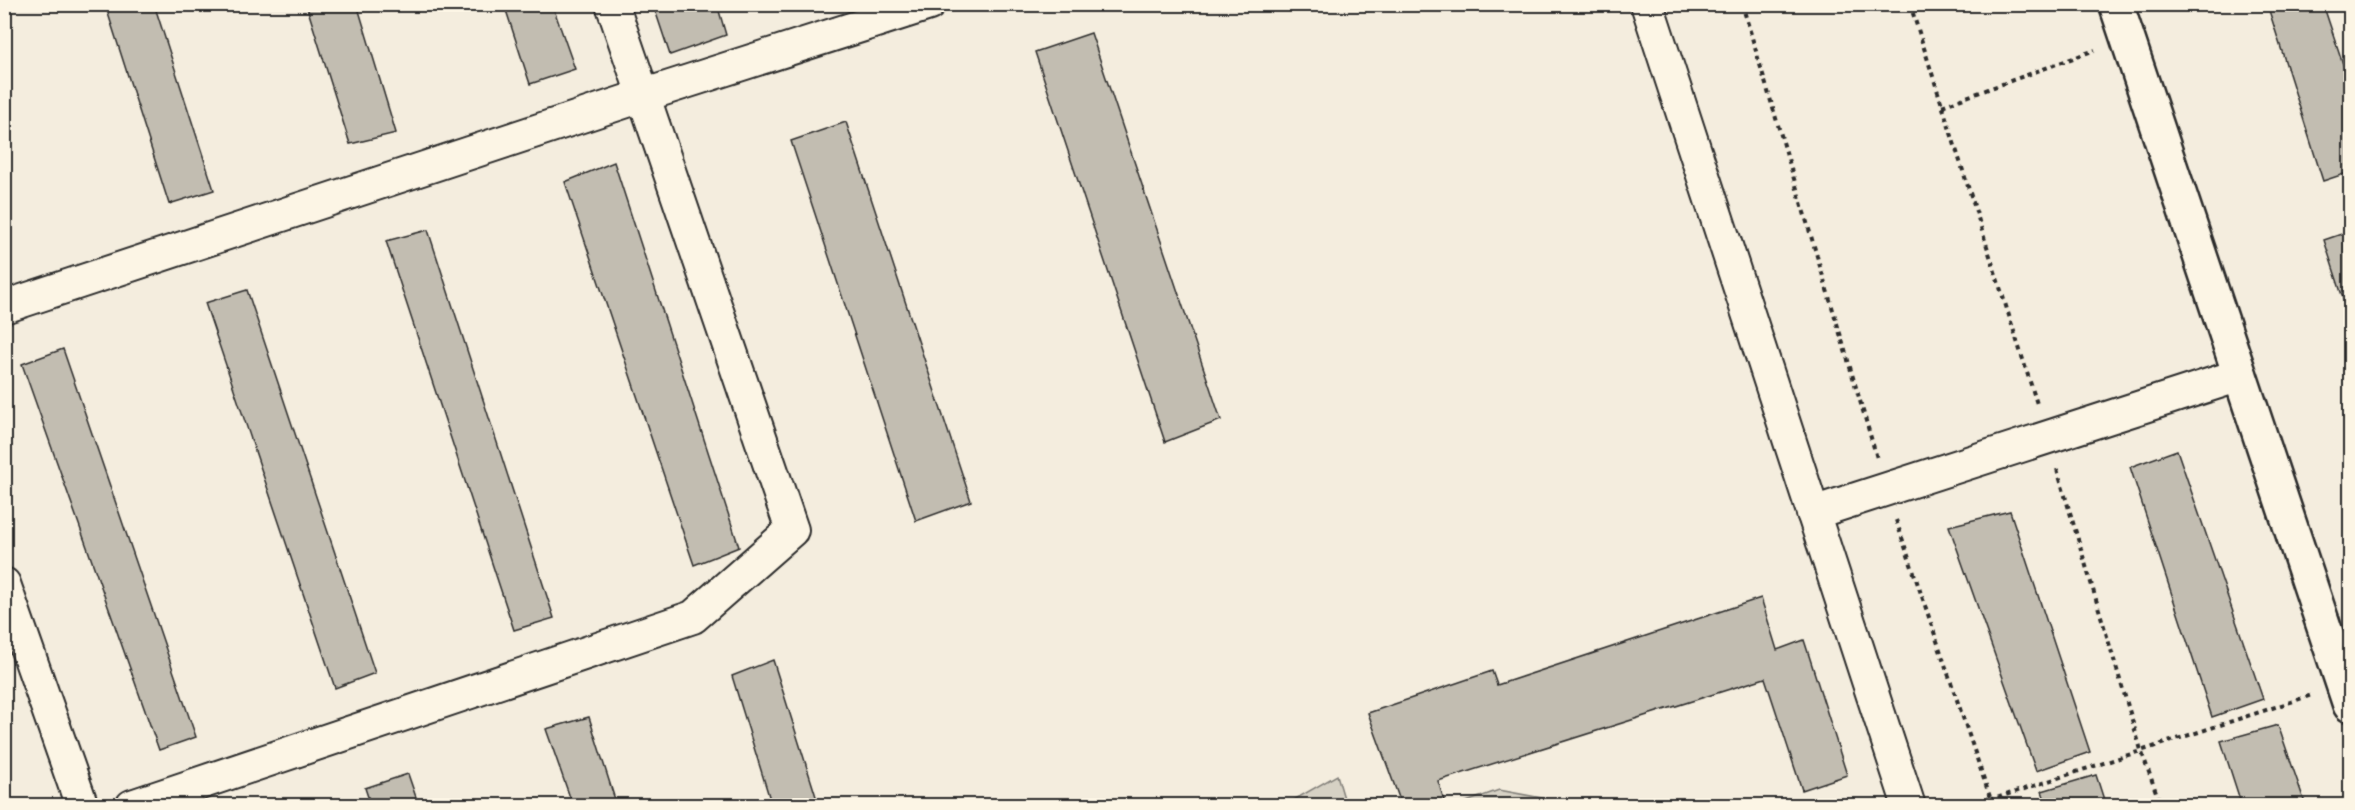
<svg xmlns="http://www.w3.org/2000/svg" width="2355" height="810" viewBox="0 0 2355 810" font-family="'Playpen Sans',sans-serif">
  <style>
    .green { fill: #d6d1c4; stroke: #807e78; stroke-width: 1.5 }
    .building { fill: #c2bdb1; stroke: #2b2b2b; stroke-width: 1.5 }
    .lines { fill: none; stroke-linecap: round; stroke-linejoin: round }
    .minor-casing { stroke: #2b2b2b; stroke-width: 36 }
    .secondary-casing { stroke: #2b2b2b; stroke-width: 38 }
    .path { stroke: #2b2b2b; stroke-width: 4; stroke-dasharray: 4.5 4.5; stroke-linecap: butt }
    .minor { stroke: #fcf5e5; stroke-width: 32 }
    .secondary { stroke: #fcf5e5; stroke-width: 33 }
  </style>
  <rect width="100%" height="100%" fill="#f4edde"/>
  <filter id="ink" filterUnits="userSpaceOnUse"><feTurbulence type="fractalNoise" baseFrequency=".0167" numOctaves="2"/><feDisplacementMap in="SourceGraphic" scale="12" xChannelSelector="R" yChannelSelector="G"/><feConvolveMatrix kernelMatrix="1 2 1 2 8 2 1 2 1" color-interpolation-filters="sRGB"/></filter>
  <g filter="url(#ink)">
    <!-- green -->
    <g class="green">
      <path d="M 1337,775 L 1346,805 L 1285,805 Z"/>
      <path d="M 1499,790 L 1579,805 L 1458,805 Z"/>
    </g>
    <!-- building -->
    <g class="building">
      <path d="M 105,4 L 154,4 L 214,190 L 169,204 Z"/>
      <path d="M 306,4 L 357,4 L 396,133 L 350,144 Z"/>
      <path d="M 504,4 L 552,4 L 575,69 L 530,84 Z"/>
      <path d="M 653,4 L 717,4 L 726,35 L 670,55 Z"/>
      <path d="M 2267,4 L 2323,4 L 2350,85 L 2350,172 L 2323,181 Z"/>
      <path d="M 1091,33 L 1221,420 L 1165,442 L 1035,52 Z"/>
      <path d="M 846,122 L 971,501 L 916,521 L 791,141 Z"/>
      <path d="M 614,162 L 739,547 L 694,565 L 565,182 Z"/>
      <path d="M 428,230 L 554,618 L 514,630 L 386,241 Z"/>
      <path d="M 2350,231 L 2350,320 L 2324,240 Z"/>
      <path d="M 247,290 L 375,673 L 335,688 L 205,303 Z"/>
      <path d="M 63,349 L 196,737 L 159,750 L 22,364 Z"/>
      <path d="M 2177,450 L 2263,699 L 2212,717 L 2130,467 Z"/>
      <path d="M 2010,511 L 2090,752 L 2036,771 L 1949,526 Z"/>
      <path d="M 1761,598 L 1777,650 L 1804,640 L 1847,775 L 1802,790 L 1765,678 L 1438,781 L 1444,800 L 1427,806 L 1402,806 L 1368,713 L 1492,671 L 1497,685 Z"/>
      <path d="M 773,660 L 819,806 L 772,806 L 732,676 Z"/>
      <path d="M 589,717 L 617,806 L 573,806 L 546,729 Z"/>
      <path d="M 2278,725 L 2306,806 L 2242,806 L 2221,741 Z"/>
      <path d="M 408,774 L 419,806 L 371,806 L 365,788 Z"/>
      <path d="M 2096,775 L 2106,806 L 2047,806 L 2042,791 Z"/>
    </g>
    <g class="lines">
      <defs>
        <g id="minor">
          <path d="M 1647,4 L 1909,806"/>
          <path d="M 4,307 L 642,96 L 929,4"/>
          <path d="M 1813,513 L 2240,375"/>
          <path d="M 4,584 L 82,806"/>
          <path d="M 132,806 L 693,617 L 792,530 L 612,4"/>
        </g>
        <path id="secondary" d="M 2116,4 L 2350,705"/>
      </defs>
      <!-- minor casing -->
      <use href="#minor" class="minor-casing"/>
      <!-- secondary casing -->
      <use href="#secondary" class="secondary-casing"/>
      <!-- path -->
      <g class="path">
        <path d="M 1742,4 L 1877,458"/>
        <path d="M 1910,4 L 2038,407"/>
        <path d="M 1942,106 L 2095,50"/>
        <path d="M 2057,469 L 2141,750 L 2161,806"/>
        <path d="M 1896,520 L 1993,806"/>
        <path d="M 1972,806 L 2312,695"/>
      </g>
      <!-- minor -->
      <use href="#minor" class="minor"/>
      <!-- secondary -->
      <use href="#secondary" class="secondary"/>
    </g>
  </g>
  <!-- margin -->
  <rect width="2355" height="810" fill="none" stroke="#fcf5e5" stroke-width="24"/>
  <rect x="12" y="12" width="2331" height="786" fill="none" stroke="#2b2b2b" stroke-width="2" filter="url(#ink)"/>
</svg>
